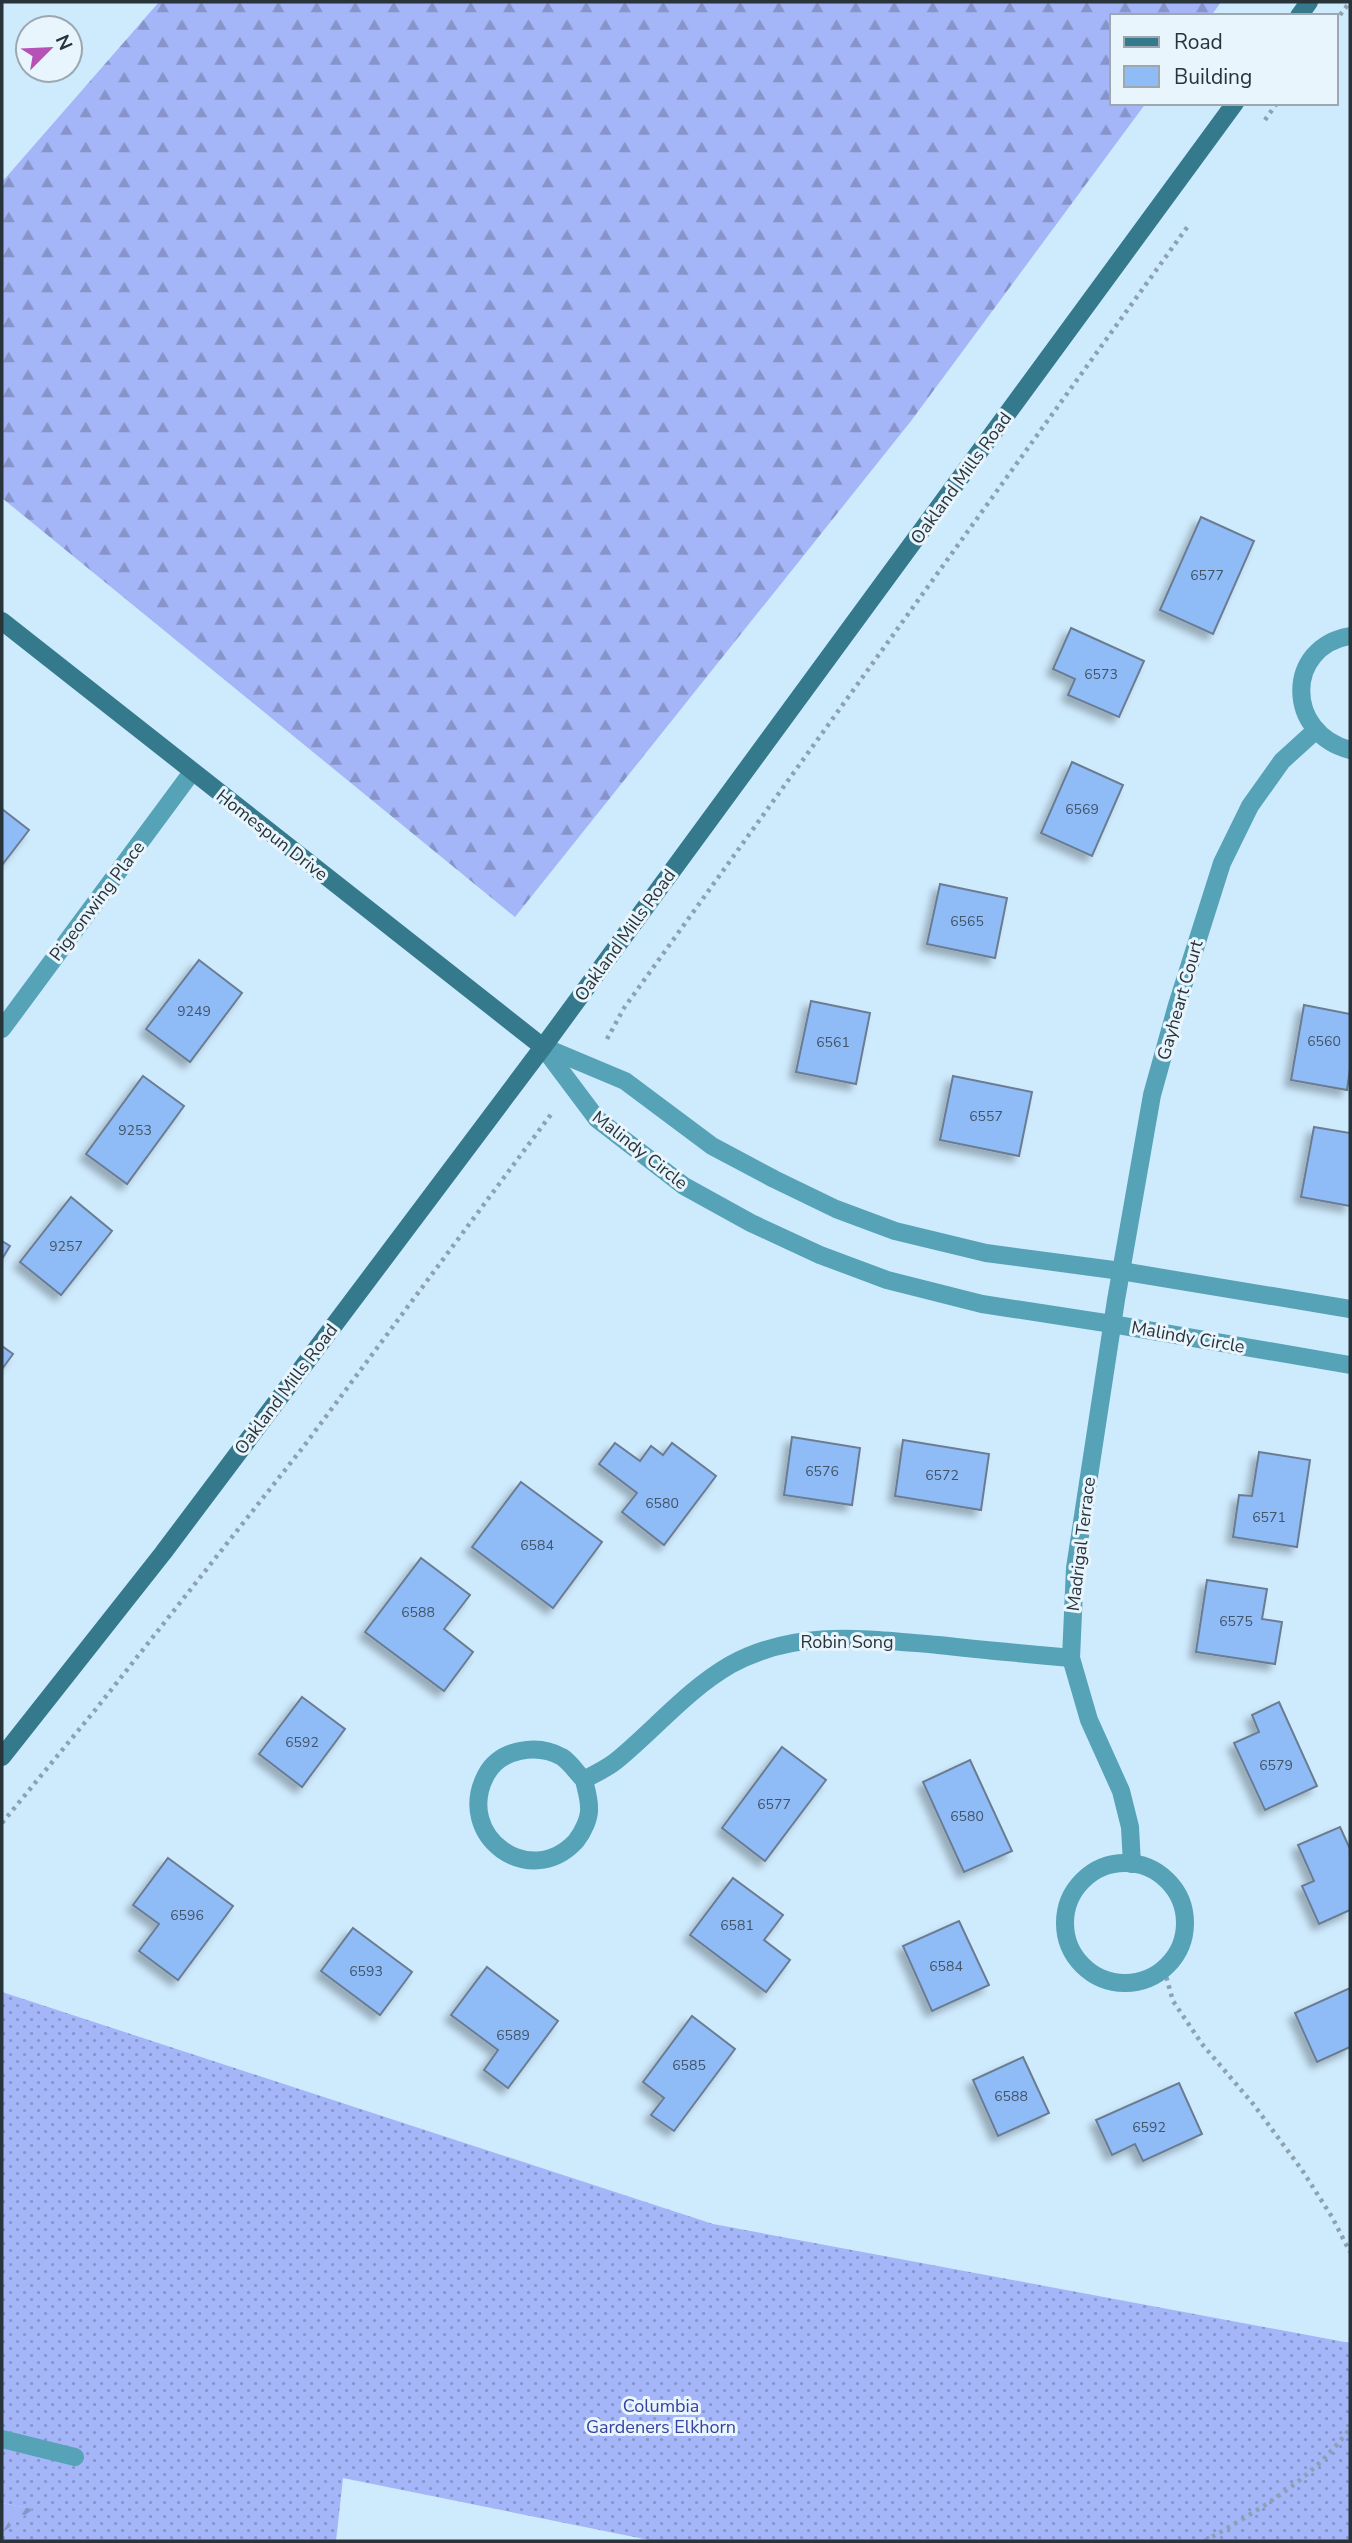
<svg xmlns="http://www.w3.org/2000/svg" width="1352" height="2543" viewBox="0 0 1352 2543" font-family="'Nunito Sans',sans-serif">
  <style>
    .grass { fill: url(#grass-dots) }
    .forest { fill: url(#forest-firs) }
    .building { fill: #8fbcf7; stroke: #6b7c92; stroke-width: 2; filter: url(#shadow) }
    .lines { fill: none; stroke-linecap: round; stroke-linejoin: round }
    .path { stroke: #8da2b1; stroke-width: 4.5; stroke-dasharray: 3.5 5; stroke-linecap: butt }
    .lane { stroke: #56a2b7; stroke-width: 18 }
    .street { stroke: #56a2b7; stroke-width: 18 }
    .secondary { stroke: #35798c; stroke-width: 18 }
    .labels { text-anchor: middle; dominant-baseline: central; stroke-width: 6; stroke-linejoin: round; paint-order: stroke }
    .number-label { font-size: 14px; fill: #425569 }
    .street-label { font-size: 18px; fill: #28333a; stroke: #e9f5fd }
    .park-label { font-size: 18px; fill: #3742a0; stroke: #e9f5fd }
  </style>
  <defs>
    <pattern id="grass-dots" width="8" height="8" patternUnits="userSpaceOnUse" patternTransform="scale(1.75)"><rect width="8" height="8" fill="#a4b5f8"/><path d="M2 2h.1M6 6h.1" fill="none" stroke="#8694ca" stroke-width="1.8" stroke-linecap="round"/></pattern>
    <pattern id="forest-firs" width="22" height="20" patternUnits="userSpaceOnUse" patternTransform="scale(1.75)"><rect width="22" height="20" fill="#a4b5f8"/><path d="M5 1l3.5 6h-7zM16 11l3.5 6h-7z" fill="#8694ca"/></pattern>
    <filter id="shadow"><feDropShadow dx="-6" dy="6" stdDeviation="3.5" flood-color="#0004"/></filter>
  </defs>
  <rect width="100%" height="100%" fill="#ceeafd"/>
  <!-- grass -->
  <path class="grass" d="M 2,1992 L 713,2224 L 1350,2343 L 1350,2541 L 654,2541 L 343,2478 L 336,2541 L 2,2541 L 2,2533 L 32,2509 L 2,2503 Z"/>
  <!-- forest -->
  <g class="forest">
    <path d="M 159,2 L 1221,2 L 1211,16 L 1112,16 L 1112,103 L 1146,103 L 911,421 L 515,917 L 2,498 L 2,182 Z"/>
    <path d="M 2,2503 L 33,2509 L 2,2533 Z"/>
  </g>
  <!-- building -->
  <g class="building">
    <path d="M 1201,517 L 1254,541 L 1213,634 L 1160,610 Z"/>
    <path d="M 1071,628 L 1144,661 L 1119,717 L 1068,695 L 1075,679 L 1053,669 Z"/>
    <path d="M 1072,762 L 1123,785 L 1092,856 L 1041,833 Z"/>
    <path d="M 2,809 L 29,830 L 2,865 Z"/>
    <path d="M 940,884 L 1007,898 L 995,958 L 927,944 Z"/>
    <path d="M 199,960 L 242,993 L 190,1062 L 146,1029 Z"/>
    <path d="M 811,1001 L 870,1013 L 856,1084 L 796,1072 Z"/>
    <path d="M 1304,1005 L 1350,1014 L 1350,1069 L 1347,1090 L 1291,1080 Z"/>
    <path d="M 143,1076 L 184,1106 L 127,1184 L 86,1154 Z"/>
    <path d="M 953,1076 L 1032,1092 L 1019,1156 L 940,1140 Z"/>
    <path d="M 1314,1127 L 1350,1133 L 1350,1206 L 1301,1197 Z"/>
    <path d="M 71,1197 L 112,1231 L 61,1295 L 20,1262 Z"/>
    <path d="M 2,1241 L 10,1246 L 2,1259 Z"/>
    <path d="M 2,1346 L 13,1354 L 2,1369 Z"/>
    <path d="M 792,1437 L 860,1448 L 852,1505 L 784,1495 Z"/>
    <path d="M 903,1440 L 989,1454 L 981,1510 L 895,1496 Z"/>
    <path d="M 615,1443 L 640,1461 L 651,1446 L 663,1455 L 672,1443 L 716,1476 L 664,1545 L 622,1512 L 637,1493 L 599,1464 Z"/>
    <path d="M 1259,1452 L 1310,1460 L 1297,1547 L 1233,1537 L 1239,1495 L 1252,1496 Z"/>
    <path d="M 521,1482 L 602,1542 L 553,1608 L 472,1547 Z"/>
    <path d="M 421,1558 L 470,1595 L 444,1629 L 473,1652 L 444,1691 L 365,1632 Z"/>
    <path d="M 1207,1580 L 1267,1589 L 1262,1619 L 1282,1622 L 1275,1664 L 1196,1652 Z"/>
    <path d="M 302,1697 L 345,1729 L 302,1787 L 259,1754 Z"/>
    <path d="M 1279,1702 L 1317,1786 L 1265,1810 L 1234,1743 L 1259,1732 L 1252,1715 Z"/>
    <path d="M 782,1747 L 826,1780 L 765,1861 L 722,1828 Z"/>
    <path d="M 970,1760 L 1012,1851 L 964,1872 L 923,1782 Z"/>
    <path d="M 1340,1827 L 1350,1849 L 1350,1910 L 1319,1924 L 1302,1886 L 1314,1881 L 1298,1845 Z"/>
    <path d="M 168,1858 L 233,1906 L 178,1980 L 139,1951 L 159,1924 L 133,1905 Z"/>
    <path d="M 733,1878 L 783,1915 L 764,1940 L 790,1960 L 766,1992 L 690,1935 Z"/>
    <path d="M 959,1921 L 989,1985 L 932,2011 L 903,1946 Z"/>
    <path d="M 353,1928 L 412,1972 L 380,2015 L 321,1971 Z"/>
    <path d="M 487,1967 L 558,2021 L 508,2088 L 484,2070 L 498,2050 L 451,2015 Z"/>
    <path d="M 1350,1988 L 1350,2047 L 1317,2062 L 1295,2013 Z"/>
    <path d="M 692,2016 L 735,2049 L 674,2131 L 651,2115 L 664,2098 L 643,2082 Z"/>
    <path d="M 1023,2057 L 1049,2113 L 998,2136 L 973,2080 Z"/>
    <path d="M 1179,2083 L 1202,2134 L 1143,2161 L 1135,2144 L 1112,2155 L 1096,2120 Z"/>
  </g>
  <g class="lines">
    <!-- path -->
    <g class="path">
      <path d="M 1340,15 L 1350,2"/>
      <path d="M 1265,120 L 1277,103"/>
      <path d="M 607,1039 L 624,1008 L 1188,226"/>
      <path d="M 2,1823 L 96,1709 L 304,1446 L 552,1113"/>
      <path d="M 1164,1969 L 1173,2001 L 1202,2044 L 1254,2105 L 1302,2170 L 1332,2217 L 1350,2252"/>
      <path d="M 1205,2541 C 1257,2511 1315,2478 1350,2428"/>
    </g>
    <!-- lane -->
    <path class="lane" d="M 2,2439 L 75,2457"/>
    <!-- street -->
    <g class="street">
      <path d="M 1350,636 C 1285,647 1285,733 1350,750"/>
      <path d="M 2,1029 L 192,772"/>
      <path d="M 543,1047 L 597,1119 L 684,1186 L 751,1223 L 820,1255 L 887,1280 L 982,1304 L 1112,1324 L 1350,1365"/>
      <path d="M 544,1047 L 625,1081 L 712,1146 L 774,1179 L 836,1209 L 895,1231 L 986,1253 L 1121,1271 L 1350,1309"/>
      <path d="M 584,1780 C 577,1773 570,1762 562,1757 C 537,1743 500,1749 486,1775 C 454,1836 530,1891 576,1841 C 583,1832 590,1818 589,1807 C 589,1798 586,1789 584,1780 C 594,1774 606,1769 616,1761 C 654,1730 687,1690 730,1665 C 797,1628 866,1639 938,1645 C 983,1650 1027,1654 1071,1658"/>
      <circle cx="1125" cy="1923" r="60"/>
      <path d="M 1132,1864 L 1130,1827 L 1121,1791 L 1089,1720 L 1071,1658 L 1075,1568 L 1116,1300 L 1152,1095 L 1177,1005 L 1222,863 L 1250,806 L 1282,761 L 1315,731"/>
    </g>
    <!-- secondary -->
    <g class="secondary">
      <path d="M 1299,16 L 1309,2"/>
      <path d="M 2,621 L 543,1047"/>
      <path d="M 2,1757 L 163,1553 L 543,1047 L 1235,103"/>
    </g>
  </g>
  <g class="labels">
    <!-- number labels -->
    <g class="number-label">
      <text x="1207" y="575">6577</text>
      <text x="1101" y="674">6573</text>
      <text x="1082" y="809">6569</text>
      <text x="967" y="921">6565</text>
      <text x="194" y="1011">9249</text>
      <text x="1324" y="1041">6560</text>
      <text x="833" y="1042">6561</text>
      <text x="986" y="1116">6557</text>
      <text x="135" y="1130">9253</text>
      <text x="66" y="1246">9257</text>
      <text x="822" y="1471">6576</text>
      <text x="942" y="1475">6572</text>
      <text x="662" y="1503">6580</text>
      <text x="1269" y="1517">6571</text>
      <text x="537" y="1545">6584</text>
      <text x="418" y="1612">6588</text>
      <text x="1236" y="1621">6575</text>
      <text x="302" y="1742">6592</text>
      <text x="1276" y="1765">6579</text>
      <text x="774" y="1804">6577</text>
      <text x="967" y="1816">6580</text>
      <text x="187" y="1915">6596</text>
      <text x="737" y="1925">6581</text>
      <text x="946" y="1966">6584</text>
      <text x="366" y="1971">6593</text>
      <text x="513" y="2035">6589</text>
      <text x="689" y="2065">6585</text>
      <text x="1011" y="2096">6588</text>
      <text x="1149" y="2127">6592</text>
    </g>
    <!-- street labels -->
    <g class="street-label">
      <text transform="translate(961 478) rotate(-54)">Oakland Mills Road</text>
      <text transform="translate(272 835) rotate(38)">Homespun Drive</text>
      <text transform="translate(97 901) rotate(-53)">Pigeonwing Place</text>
      <text transform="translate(625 935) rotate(-54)">Oakland Mills Road</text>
      <text transform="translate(1180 1000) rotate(-74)">Gayheart Court</text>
      <text transform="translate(640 1150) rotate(38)">Malindy Circle</text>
      <text transform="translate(1188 1337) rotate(10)">Malindy Circle</text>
      <text transform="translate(286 1389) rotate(-53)">Oakland Mills Road</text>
      <text transform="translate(1081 1544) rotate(-83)">Madrigal Terrace</text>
      <text x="847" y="1642">Robin Song</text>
    </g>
    <!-- park labels -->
    <g class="park-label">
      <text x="661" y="2406">Columbia<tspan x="661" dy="21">Gardeners Elkhorn</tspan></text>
    </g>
  </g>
  <!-- border -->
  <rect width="1352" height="2543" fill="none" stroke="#28333a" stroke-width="7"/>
  <!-- legend -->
  <rect x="1110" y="14" width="228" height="91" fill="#e9f5fd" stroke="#9ca7af" stroke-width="2"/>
  <rect x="1124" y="37" width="35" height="10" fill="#35798c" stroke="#9ca7af" stroke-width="2"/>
  <text x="1174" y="49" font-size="21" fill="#28333a">Road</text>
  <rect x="1124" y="66" width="35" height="21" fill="#8fbcf7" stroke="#9ca7af" stroke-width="2"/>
  <text x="1174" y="84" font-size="21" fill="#28333a">Building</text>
  <!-- north arrow -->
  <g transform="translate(49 49) rotate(66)"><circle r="33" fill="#e9f5fd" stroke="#9ca7af" stroke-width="2"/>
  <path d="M0-5L12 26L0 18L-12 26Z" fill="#b651b6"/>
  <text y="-10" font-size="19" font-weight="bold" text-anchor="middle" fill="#28333a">N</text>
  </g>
</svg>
